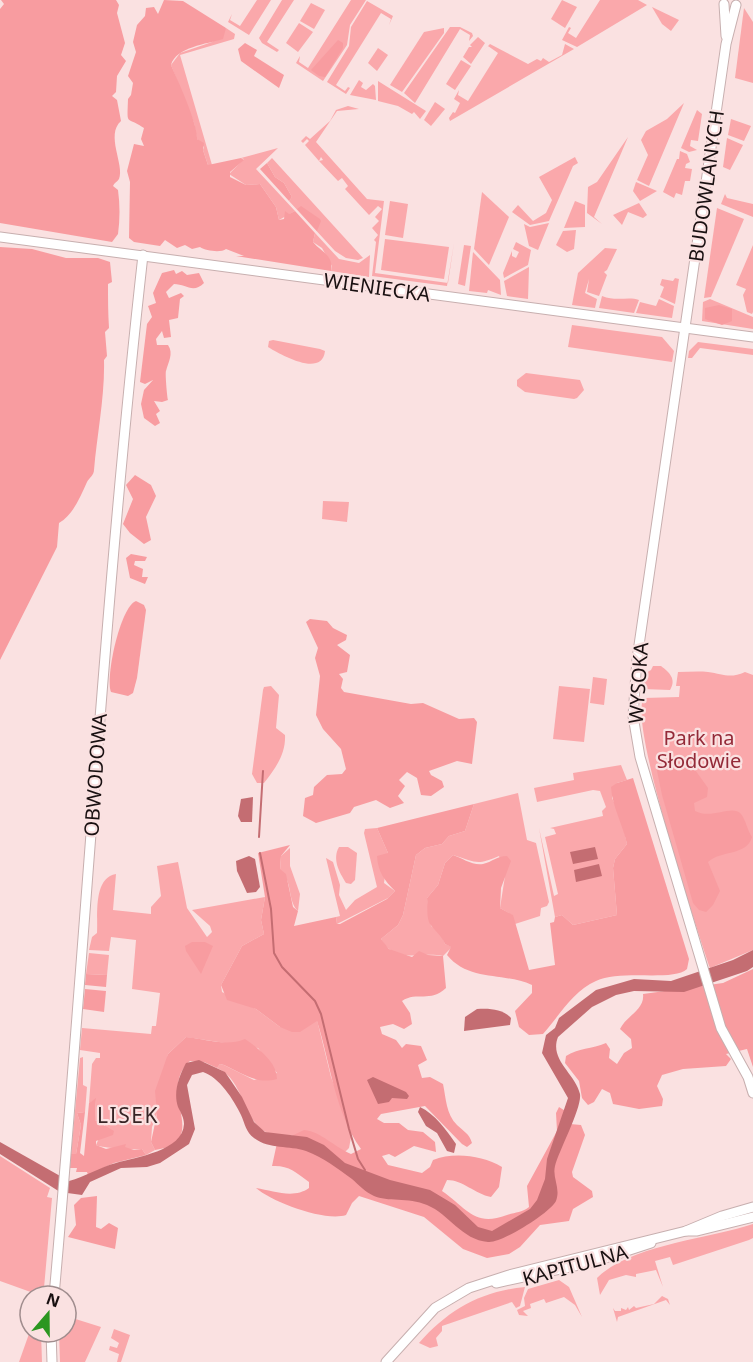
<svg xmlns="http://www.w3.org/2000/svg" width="753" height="1362" viewBox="0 0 753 1362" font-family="'Noto Sans',sans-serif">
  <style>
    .green { fill: #faa8ab }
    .forest { fill: #f89ca0 }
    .water { fill: #c46d72 }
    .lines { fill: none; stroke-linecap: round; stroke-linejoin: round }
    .stream { stroke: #c46d72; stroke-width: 2 }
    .secondary-casing { stroke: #c7afaf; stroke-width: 11 }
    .secondary { stroke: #fff; stroke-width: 9 }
    .labels { text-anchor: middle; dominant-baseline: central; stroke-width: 4.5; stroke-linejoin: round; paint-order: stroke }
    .street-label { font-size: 20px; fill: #191011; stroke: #fae1e1 }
    .park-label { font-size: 20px; fill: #942a38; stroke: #fae1e1 }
    .neighbourhood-label { font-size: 21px; letter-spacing: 1.5px; fill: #372425; stroke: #fae1e1 }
  </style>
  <rect width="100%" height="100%" fill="#fae1e1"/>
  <!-- green -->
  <g class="green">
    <path d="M 257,0 L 271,0 L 249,35 L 228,22 L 232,14 L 230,20 L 240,26 Z"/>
    <path d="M 282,0 L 294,0 L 267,42 L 279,50 L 277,52 L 262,43 L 259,38 Z"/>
    <path d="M 351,0 L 366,0 L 350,25 L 347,45 L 323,81 L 296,63 L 300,56 L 299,62 L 308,68 Z"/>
    <path d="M 562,0 L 577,7 L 565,28 L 551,19 Z"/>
    <path d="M 600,0 L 638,0 L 647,5 L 577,47 L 562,40 L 569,27 L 571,28 L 568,33 L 576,38 Z"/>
    <path d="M 367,1 L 393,16 L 389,25 L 391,19 L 381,13 L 336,85 L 345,91 L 348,87 L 350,88 L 346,94 L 327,82 L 349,46 L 351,27 Z"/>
    <path d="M 311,3 L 325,10 L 314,29 L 300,21 Z"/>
    <path d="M 652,7 L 679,20 L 671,31 L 662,24 Z"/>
    <path d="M 744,8 L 753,22 L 753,83 L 735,78 Z"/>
    <path d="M 299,23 L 313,32 L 298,52 L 286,43 Z"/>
    <path d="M 450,27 L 460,27 L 472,33 L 473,36 L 469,41 L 470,35 L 460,29 L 415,103 L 404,93 Z"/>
    <path d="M 226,28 L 235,34 L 234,39 L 180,55 L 212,165 L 208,165 L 203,150 L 204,147 L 197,139 L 194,123 L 171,65 L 180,53 L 212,42 Z"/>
    <path d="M 444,28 L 444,33 L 402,92 L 390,85 L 424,32 Z"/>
    <path d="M 478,37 L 485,43 L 471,64 L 463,57 L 469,47 L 472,47 L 470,45 Z"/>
    <path d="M 490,44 L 528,64 L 537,59 L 541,61 L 543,58 L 549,62 L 562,55 L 565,44 L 574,49 L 450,121 L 449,118 L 453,112 L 455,113 L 460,103 L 454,99 L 459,90 L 458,95 L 468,101 L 498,53 L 488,46 L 484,50 Z"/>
    <path d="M 378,48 L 388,55 L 377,71 L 368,63 Z"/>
    <path d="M 461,60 L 471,66 L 455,90 L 446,84 Z"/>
    <path d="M 359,80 L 363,83 L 361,87 L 366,90 L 373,84 L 375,86 L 376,100 L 350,95 Z"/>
    <path d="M 378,81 L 426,111 L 420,119 L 414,112 L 412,114 L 398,106 L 378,101 Z"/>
    <path d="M 435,102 L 445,109 L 431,126 L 424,120 Z"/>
    <path d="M 684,103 L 649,186 L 637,180 L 648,155 L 641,140 L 646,131 L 667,119 Z"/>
    <path d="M 348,106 L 359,109 L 337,111 L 316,142 L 367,199 L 384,201 L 375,273 L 448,283 L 454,243 L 447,286 L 372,276 L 376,242 L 374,240 L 378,235 L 372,228 L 379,221 L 375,217 L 382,209 L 378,206 L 369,215 L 345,189 L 348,186 L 342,178 L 338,181 L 319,161 L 323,160 L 321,157 L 319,161 L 305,145 L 309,141 L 307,139 L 303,143 L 301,141 L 306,136 L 310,139 L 330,121 L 336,110 Z"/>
    <path d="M 697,110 L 702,114 L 698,141 L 691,140 L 690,146 L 697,150 L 689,152 L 681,148 Z"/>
    <path d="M 731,119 L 751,126 L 744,141 L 728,135 Z"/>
    <path d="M 628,137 L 594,217 L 602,224 L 587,213 L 588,187 L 597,182 Z"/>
    <path d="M 727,138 L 743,145 L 730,170 L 723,167 Z"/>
    <path d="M 278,148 L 256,169 L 295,211 L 279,220 L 276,207 L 260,184 L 246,185 L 229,174 L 244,159 L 241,158 Z"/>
    <path d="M 680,151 L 687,154 L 690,162 L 686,164 L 685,168 L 692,169 L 690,181 L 685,181 L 682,195 L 676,193 L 674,198 L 663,192 L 677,159 L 679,159 Z"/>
    <path d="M 575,157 L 578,163 L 573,166 L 549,221 L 530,225 L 512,212 L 518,205 L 533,221 L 546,213 L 552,200 L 539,177 Z"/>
    <path d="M 272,158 L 363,258 L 358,260 L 346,258 L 335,251 L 289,201 L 292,197 L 284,183 L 275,177 L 267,163 Z"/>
    <path d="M 636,182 L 657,191 L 640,201 L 633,191 Z"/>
    <path d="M 482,192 L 509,217 L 489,265 L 474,249 Z"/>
    <path d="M 725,194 L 727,198 L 753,204 L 753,217 L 721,204 Z"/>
    <path d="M 390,201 L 408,204 L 403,238 L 385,235 Z"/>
    <path d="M 575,201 L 585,205 L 585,227 L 564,228 Z"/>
    <path d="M 639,203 L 647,215 L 643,218 L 628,212 L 622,225 L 613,215 Z"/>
    <path d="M 717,208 L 744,219 L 711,297 L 704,298 Z"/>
    <path d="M 549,223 L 538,250 L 529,246 L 524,224 L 530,227 Z"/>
    <path d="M 576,230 L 574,249 L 567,252 L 556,245 L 563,231 Z"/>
    <path d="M 315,233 L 339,259 L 359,263 L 370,255 L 369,277 L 331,271 L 332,266 L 322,248 L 313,242 Z"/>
    <path d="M 385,239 L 449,247 L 444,279 L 381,270 Z"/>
    <path d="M 516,242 L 531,250 L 528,265 L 504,278 L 503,273 L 512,251 L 512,256 L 516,258 L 519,252 L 513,249 Z"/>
    <path d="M 464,245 L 471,246 L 465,286 L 458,284 Z"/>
    <path d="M 753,245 L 753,312 L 752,314 L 747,312 L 743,295 L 746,289 L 736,285 Z"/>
    <path d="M 605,248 L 617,249 L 607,270 L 604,272 L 607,275 L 599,296 L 587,292 L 589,279 L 585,293 L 597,299 L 595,308 L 572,305 L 578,273 Z"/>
    <path d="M 473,252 L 500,280 L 501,295 L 488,290 L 487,293 L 469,291 Z"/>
    <path d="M 529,267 L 528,299 L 507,296 L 504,281 Z"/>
    <path d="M 675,278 L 679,279 L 675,304 L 660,297 L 664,287 L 660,285 L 662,279 L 673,281 Z"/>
    <path d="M 602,296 C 617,302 628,296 639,300 L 634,313 L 599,308 Z"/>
    <path d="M 659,299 L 674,306 L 672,318 L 636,313 L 640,302 L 656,306 Z"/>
    <path d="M 710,299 L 753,317 L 753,329 L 702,321 L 703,302 Z"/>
    <path d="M 572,325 L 662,337 L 674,351 L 672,362 L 568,347 Z"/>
    <path d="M 273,340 L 320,349 L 325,351 C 322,378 281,355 268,347 L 269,341 Z"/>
    <path d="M 698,342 L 753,349 L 753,355 L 700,348 L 692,358 L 688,358 L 689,351 Z"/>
    <path d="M 526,373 L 580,380 L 584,390 L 577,398 L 574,399 L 525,392 L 517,386 L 517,380 Z"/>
    <path d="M 323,501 L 349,502 L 347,522 L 322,519 Z"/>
    <path d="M 653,666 L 661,666 C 669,672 677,679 670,690 L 643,689 L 644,674 L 651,670 Z"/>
    <path d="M 678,672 C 688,672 698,671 708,672 C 723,674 730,679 745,672 L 753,675 L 753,950 L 710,968 C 698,932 627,719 644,698 L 679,697 L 680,686 L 676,686 Z"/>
    <path d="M 593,677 L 607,679 L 604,705 L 590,703 Z"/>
    <path d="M 271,686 L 279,695 L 276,728 L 285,735 C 286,754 275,769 264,783 L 257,783 L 252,774 L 263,690 L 264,687 Z"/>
    <path d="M 559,686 L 590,689 L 584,742 L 553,739 Z"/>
    <path d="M 621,765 L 627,780 L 617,783 L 612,798 L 621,817 L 627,844 L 615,859 L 613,868 L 617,915 L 573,925 L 562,915 L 555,917 L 539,828 L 554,896 L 558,894 L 545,837 L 556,834 L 554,829 L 550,828 L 603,816 L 602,811 L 606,807 L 600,791 L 593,790 L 537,802 L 534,788 L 574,780 L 573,773 Z"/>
    <path d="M 518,793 L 527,840 L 536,843 L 549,902 L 547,906 L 541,908 L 540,916 L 515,924 L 512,915 L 500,908 L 505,876 L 499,856 C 476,866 476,862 453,855 L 445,863 L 438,885 L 427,898 L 431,926 L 440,932 L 445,944 L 452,947 L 443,956 C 420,951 396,965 381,939 L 398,925 L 403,915 L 416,855 L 425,848 L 442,844 L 449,836 L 465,831 L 474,804 Z"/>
    <path d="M 377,828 L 388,853 L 384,883 L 395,891 L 388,898 L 337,924 L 336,917 L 340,916 L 326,858 L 333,862 L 340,885 L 339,895 L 346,910 L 355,900 L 377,887 L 364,833 L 365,829 Z"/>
    <path d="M 339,847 L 348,847 L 357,853 L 355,880 L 351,884 L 346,883 C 339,872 332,859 339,847 Z"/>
    <path d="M 290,848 L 290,866 L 300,894 L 298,911 C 287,901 293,880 280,870 L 281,856 Z"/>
    <path d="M 178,862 L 187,908 L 207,937 L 212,932 L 210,926 L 192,910 L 265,897 L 261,920 L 264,934 L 242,946 L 221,985 L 222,992 L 256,1009 L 280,1027 L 317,1020 L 331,1077 L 352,1132 L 349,1148 L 338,1159 C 328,1152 311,1137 299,1136 C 285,1134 269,1138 259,1127 C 242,1111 241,1078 217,1068 L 220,1064 L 224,1065 L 254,1080 L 277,1073 L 258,1048 L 186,1037 L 168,1054 L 157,1114 L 152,1127 L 151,1142 L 155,1150 L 146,1155 L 142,1149 C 136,1150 101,1148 96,1145 L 105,1125 L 95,1120 L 96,1099 L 89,1103 L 92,1064 L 96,1058 L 100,1058 L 100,1053 L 80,1050 L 82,1028 L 151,1034 L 152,1026 L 156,1026 L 160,993 L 132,989 L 136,940 L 111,937 L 109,951 L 89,950 L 92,937 L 97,933 C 98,915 93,878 116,874 L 113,910 L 151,914 L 151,907 L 161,896 L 157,866 Z"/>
    <path d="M 89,953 L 109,955 L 107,975 L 86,974 Z"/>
    <path d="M 83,1057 L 83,1085 L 87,1087 L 85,1112 L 77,1113 L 81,1125 L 76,1154 L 71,1154 L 80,1058 Z"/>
    <path d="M 0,1156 L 50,1188 L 47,1197 L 52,1198 L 44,1288 L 39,1295 L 0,1281 Z"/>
    <path d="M 753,1224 L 753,1238 L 749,1240 L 673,1265 L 670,1257 L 655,1261 L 663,1287 L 656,1270 L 636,1274 L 636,1277 L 626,1275 L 609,1280 L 600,1295 L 597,1278 C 630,1245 708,1239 753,1224 Z"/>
    <path d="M 559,1280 L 569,1287 L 582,1317 L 575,1305 L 564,1297 L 546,1303 L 544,1299 L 530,1304 L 531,1308 L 523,1311 L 528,1316 L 519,1315 L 517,1310 L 525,1306 L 524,1298 L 528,1289 Z"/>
    <path d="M 525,1287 L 520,1306 L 516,1308 L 512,1302 L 442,1326 L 442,1331 L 436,1338 L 438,1346 L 430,1348 L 419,1343 C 448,1310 481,1291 525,1287 Z"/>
    <path d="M 662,1296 L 668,1299 L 670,1305 L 666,1300 L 618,1317 L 617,1322 L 613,1308 L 615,1311 L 621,1311 L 621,1308 L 626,1310 L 628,1307 L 629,1310 L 634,1306 L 636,1308 L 654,1304 Z"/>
    <path d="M 66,1316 L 101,1327 L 85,1362 L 60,1362 L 59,1332 L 66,1332 Z"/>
    <path d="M 114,1329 L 130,1335 L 121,1362 L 117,1362 L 119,1354 L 109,1350 L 110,1346 L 117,1348 L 119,1343 L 111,1338 Z"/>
    <path d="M 30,1331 L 41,1332 L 42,1362 L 19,1362 Z"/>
  </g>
  <!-- forest -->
  <g class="forest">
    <path d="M 1,0 L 116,0 L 119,5 L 117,13 L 125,43 L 121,55 L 126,61 L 117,76 L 116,92 L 112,96 L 117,100 L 121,121 C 105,135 125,165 119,179 C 117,182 114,183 113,186 L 118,190 C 120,205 120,219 118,234 L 112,242 L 0,223 L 0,9 L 4,4 Z"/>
    <path d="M 164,0 L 183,1 L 226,28 L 223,39 C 207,44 176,47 171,65 C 178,81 198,124 197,139 L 204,143 L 203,150 L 208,165 L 241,158 L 244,160 L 230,172 L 230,177 L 246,185 L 260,184 L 276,207 L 279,220 L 284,219 L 285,211 L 289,214 L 295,211 L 315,233 L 313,242 C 321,252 334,255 331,271 L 236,256 L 244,256 L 226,249 C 221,253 206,251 200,247 L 192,249 L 185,245 L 177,248 L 165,240 L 160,246 L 134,242 L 129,238 L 130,182 L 127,171 L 134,144 L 144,146 L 141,139 L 144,128 C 126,115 127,128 128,99 L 131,95 L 133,83 L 128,76 L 136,52 L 133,42 L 137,25 L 145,16 L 146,8 L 154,7 L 158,14 Z"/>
    <path d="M 338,40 L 343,43 L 343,48 L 325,77 L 319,76 L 311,70 Z"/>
    <path d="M 245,43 L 257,50 L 254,56 L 284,75 L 279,88 L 241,61 L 238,49 Z"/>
    <path d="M 267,163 L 275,177 L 284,183 L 292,197 L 289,201 L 260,169 Z"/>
    <path d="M 301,206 L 320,219 L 321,221 L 317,231 L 297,209 Z"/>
    <path d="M 0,247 L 32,249 L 66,258 L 98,258 L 110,262 L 112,282 L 108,284 C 108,298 108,313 109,328 L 105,332 L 107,356 L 104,360 C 105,396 97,435 94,470 C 94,475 89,478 87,482 C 80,497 74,514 59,523 L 57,547 L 0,660 Z"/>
    <path d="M 174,270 L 176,274 L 182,271 L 187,275 L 199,273 L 204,283 C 193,294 186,284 174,284 L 166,292 L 169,298 L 181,293 L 184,296 L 180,299 L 178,318 L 169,320 L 171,337 L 164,338 L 162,331 L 156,339 L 157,345 L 168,345 C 174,354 168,362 166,371 C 165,373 167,396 168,400 L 162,402 L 154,401 L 160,411 L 156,414 L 160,423 L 155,426 L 144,418 L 141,404 L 144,390 L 153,380 L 145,384 L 140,382 L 147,324 L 152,317 L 148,306 L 156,303 L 153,293 L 162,273 Z"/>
    <path d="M 719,305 L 732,309 L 732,321 L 722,325 L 705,319 L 705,308 Z"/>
    <path d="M 135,475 L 151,485 L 156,496 L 146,517 L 151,540 L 144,544 L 130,533 L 123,524 L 133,499 L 126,485 Z"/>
    <path d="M 131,554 L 147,557 L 145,561 L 135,561 L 134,565 L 143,569 L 142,577 L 148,577 L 145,584 L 130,578 L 126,558 Z"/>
    <path d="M 136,601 L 144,605 L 146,610 L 137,678 L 133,693 L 128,696 L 111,692 C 105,678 120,607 136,601 Z"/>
    <path d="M 310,619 L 327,621 L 333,628 L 347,635 L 346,640 L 337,645 L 350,655 L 347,672 L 339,674 L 343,679 L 341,688 L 344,692 L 411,704 L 423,703 L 459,719 L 474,718 L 477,722 L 472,764 L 457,761 L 429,771 L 431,775 L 442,781 L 444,787 L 431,796 L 421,795 L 417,778 L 407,772 L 399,780 L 405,786 L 398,796 L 404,803 L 390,808 L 376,800 L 354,807 L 350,813 L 316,823 L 303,816 L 305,798 L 313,795 L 314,787 L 327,775 L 342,774 L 346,769 L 341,749 L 323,729 L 316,715 L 320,676 L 315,658 L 318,648 L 306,622 Z"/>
    <path d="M 683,759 L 688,760 L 708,788 L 707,797 L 694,803 L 695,811 C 712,820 732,804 741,814 C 746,820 747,830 752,837 C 747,856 721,850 708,862 L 720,891 L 713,905 L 706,912 L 699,910 L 693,903 L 662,795 L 656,766 L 679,762 Z"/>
    <path d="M 633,778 L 689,959 L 687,969 C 673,982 621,969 596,981 C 573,991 559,1016 543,1034 L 529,1035 L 519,1027 L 515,1011 L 532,993 L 532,985 C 504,972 469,982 447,955 L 451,947 L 445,944 C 441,935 435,931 430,924 C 426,917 428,906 427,898 L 438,885 L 445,863 L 453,855 C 462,858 473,866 483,864 C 492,862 497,856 507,856 L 511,861 L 501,888 L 500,908 L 513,915 L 529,970 L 555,965 L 550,923 L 554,922 L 555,917 L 562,915 L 573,925 L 617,915 L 613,868 L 615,859 L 627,844 C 623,825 612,806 611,787 L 617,783 Z"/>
    <path d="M 474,804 L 465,831 L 449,836 L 442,844 L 425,848 L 416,855 L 403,915 L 398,925 L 381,939 L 389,949 L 412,957 L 419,951 L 428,955 L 443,956 L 446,988 C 430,1003 417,991 402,1001 L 410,1013 L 412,1024 L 404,1029 L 393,1024 L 380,1027 L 382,1034 L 396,1040 L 402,1048 L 406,1044 L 421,1046 L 427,1060 L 418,1065 L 422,1078 L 430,1077 L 443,1084 C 446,1098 446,1114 457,1125 C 464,1132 469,1133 472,1143 L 467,1147 L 462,1144 L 425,1106 L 381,1114 L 377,1119 L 384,1123 L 399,1123 L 408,1130 L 423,1132 L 435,1142 L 436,1152 L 414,1146 L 395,1157 L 389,1154 L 382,1156 L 388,1165 L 422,1173 L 430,1167 L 433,1160 C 453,1152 482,1155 502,1167 L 499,1187 L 491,1197 C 475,1194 463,1180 447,1180 L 442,1191 C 468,1209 474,1227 507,1215 C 516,1212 521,1213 529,1207 L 527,1186 L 557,1131 L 556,1113 L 559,1107 L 567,1112 L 570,1124 L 581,1125 L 585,1135 L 572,1172 L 573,1177 L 592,1191 L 593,1197 L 573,1209 L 569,1221 L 540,1225 L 520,1247 L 509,1254 L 487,1258 L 463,1249 L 424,1217 L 359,1196 L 352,1203 L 346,1215 C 325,1222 272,1202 256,1188 C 274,1191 294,1199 309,1188 L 309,1182 C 296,1172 288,1165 272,1166 L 277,1143 L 304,1130 C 322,1132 334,1147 351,1154 L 361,1149 C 335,1113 330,1062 317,1021 L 300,1032 L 292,1032 L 280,1027 L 256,1009 L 227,1000 L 221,985 L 242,946 L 264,934 L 261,920 L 265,897 L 258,853 L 290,845 L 281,856 L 280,869 L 286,874 L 293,907 L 298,911 L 294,926 L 336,917 L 337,924 L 340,924 L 387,899 L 395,891 C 384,880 378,872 377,856 L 388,853 L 377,828 Z"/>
    <path d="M 192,942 L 205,942 L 213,946 L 201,974 L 186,951 L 185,946 Z"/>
    <path d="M 753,969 L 753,1067 L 747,1049 L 726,1054 L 731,1059 L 726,1066 L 683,1069 L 662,1075 L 657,1086 L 663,1099 L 662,1106 L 639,1109 L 613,1104 L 610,1093 L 602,1089 L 594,1102 L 588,1105 L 582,1098 L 579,1081 L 565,1063 L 566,1056 C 578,1048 592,1049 606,1043 L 610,1049 L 609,1058 L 617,1064 L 624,1053 L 632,1048 L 631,1039 L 620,1029 C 626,1016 645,1010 643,994 L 723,983 Z"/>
    <path d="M 86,974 L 107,975 L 106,987 L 85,985 Z"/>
    <path d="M 85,989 L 106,991 L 104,1012 L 83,1009 Z"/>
    <path d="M 186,1037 C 206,1039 226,1047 245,1039 C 258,1048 277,1062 277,1079 C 257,1085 242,1073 224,1065 L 220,1064 L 217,1068 L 204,1062 L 190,1061 C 155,1091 213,1142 155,1150 L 151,1142 L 157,1114 L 155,1091 L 168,1054 Z"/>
    <path d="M 96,1098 L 95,1120 L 114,1131 L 113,1135 L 96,1141 L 96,1145 L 106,1149 L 126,1144 L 125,1147 L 134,1150 L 142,1149 L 146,1155 L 114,1163 L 88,1175 L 87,1172 L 76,1172 L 77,1168 L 70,1168 L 71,1154 L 76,1154 L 81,1125 L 77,1113 L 85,1112 L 80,1153 L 84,1156 L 89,1103 Z"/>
    <path d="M 97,1196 L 96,1227 L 101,1229 L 109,1223 L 118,1228 L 115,1249 L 68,1237 L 76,1225 L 74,1205 L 81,1198 Z"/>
  </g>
  <!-- water -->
  <g class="water">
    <path d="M 253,797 L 252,822 L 241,822 L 238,816 L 241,799 Z"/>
    <path d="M 595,847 L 598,859 L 573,864 L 570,852 Z"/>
    <path d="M 249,856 L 255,859 L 260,887 L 256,892 L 247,893 L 237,871 L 236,861 Z"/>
    <path d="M 599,864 L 602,876 L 576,882 L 574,870 Z"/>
    <path d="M 753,950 L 753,967 L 747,971 L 684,992 L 634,991 L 616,995 L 592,1007 L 558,1037 C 549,1060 575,1073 580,1094 C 582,1108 559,1150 555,1166 C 552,1178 561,1188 556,1201 C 551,1212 501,1244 488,1242 C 462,1240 449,1214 427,1205 C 408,1197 387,1202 374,1196 C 365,1192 359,1185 352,1179 C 337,1168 324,1158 306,1151 C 289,1145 270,1150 254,1138 C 246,1132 245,1124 241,1115 C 234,1100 219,1077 203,1072 L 192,1075 L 187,1085 L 195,1129 L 189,1144 L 160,1163 L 147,1167 L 121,1168 L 90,1182 L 82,1195 L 60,1192 L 0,1154 L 0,1142 L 69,1181 C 85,1177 100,1167 116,1163 C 136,1157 183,1151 184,1124 C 184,1118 181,1113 178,1107 C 173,1092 179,1076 186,1063 L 199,1060 L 225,1072 L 242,1097 L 254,1122 L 265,1132 L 307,1137 L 324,1145 L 345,1163 L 390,1180 L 430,1190 L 455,1205 L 478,1227 L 492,1231 L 530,1209 L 537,1200 L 545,1179 L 547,1159 L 568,1098 L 542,1053 L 546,1035 L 555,1028 L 559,1018 L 596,990 L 634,979 L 671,981 L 733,960 Z"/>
    <path d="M 477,1009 C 489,1008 503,1009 511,1018 L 510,1025 L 464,1031 L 465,1017 Z"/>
    <path d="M 373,1077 L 406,1092 L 409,1096 L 407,1099 L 392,1098 L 389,1102 L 378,1104 L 367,1080 Z"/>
    <path d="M 420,1107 C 435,1114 447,1131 456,1144 L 454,1153 L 447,1151 L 437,1133 L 426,1126 L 418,1112 Z"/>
  </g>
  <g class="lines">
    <!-- stream -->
    <g class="stream">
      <path d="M 259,837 L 263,771"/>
      <path d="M 260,853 L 271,909 L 274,953 L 282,967 L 315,1001 L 321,1014 L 349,1129 L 358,1159 L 365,1170"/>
    </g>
    <defs>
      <g id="secondary">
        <path d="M 724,4 L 726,36"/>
        <path d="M 736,5 L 726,44 L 637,659 L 633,716 L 640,757 L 721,1028 L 748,1077 L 753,1093"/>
        <path d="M 0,237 L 753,337"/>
        <path d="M 686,1231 L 697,1231 L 753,1217"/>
        <path d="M 496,1283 L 593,1262 L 651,1243"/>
        <path d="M 54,1296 C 85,949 104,601 143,255"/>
        <path d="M 51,1332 L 52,1362"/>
        <path d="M 386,1362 L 435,1308 L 469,1288 L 509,1275 L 686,1231 L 722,1216 L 753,1207"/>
      </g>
    </defs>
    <!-- secondary casing -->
    <use href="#secondary" class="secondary-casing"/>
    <!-- secondary -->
    <use href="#secondary" class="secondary"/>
  </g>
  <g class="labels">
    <!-- street labels -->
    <g class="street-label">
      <text transform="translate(706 186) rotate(-82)">BUDOWLANYCH</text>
      <text transform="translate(377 287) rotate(8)">WIENIECKA</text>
      <text transform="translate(638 683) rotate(-86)">WYSOKA</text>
      <text transform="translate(95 775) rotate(-86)">OBWODOWA</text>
      <text transform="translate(575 1265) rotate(-15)">KAPITULNA</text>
    </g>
    <!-- park labels -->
    <g class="park-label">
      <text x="699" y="737">Park na<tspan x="699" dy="23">Słodowie</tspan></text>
    </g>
    <!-- neighbourhood labels -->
    <g class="neighbourhood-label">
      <text x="128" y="1115">LISEK</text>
    </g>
  </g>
  <!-- north arrow -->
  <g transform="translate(48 1314) rotate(20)"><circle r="28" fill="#fae1e1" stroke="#a08d8e" stroke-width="1.5"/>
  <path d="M0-4.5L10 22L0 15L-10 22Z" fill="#2b9620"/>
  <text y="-9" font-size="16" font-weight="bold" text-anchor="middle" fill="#191011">N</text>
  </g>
</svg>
